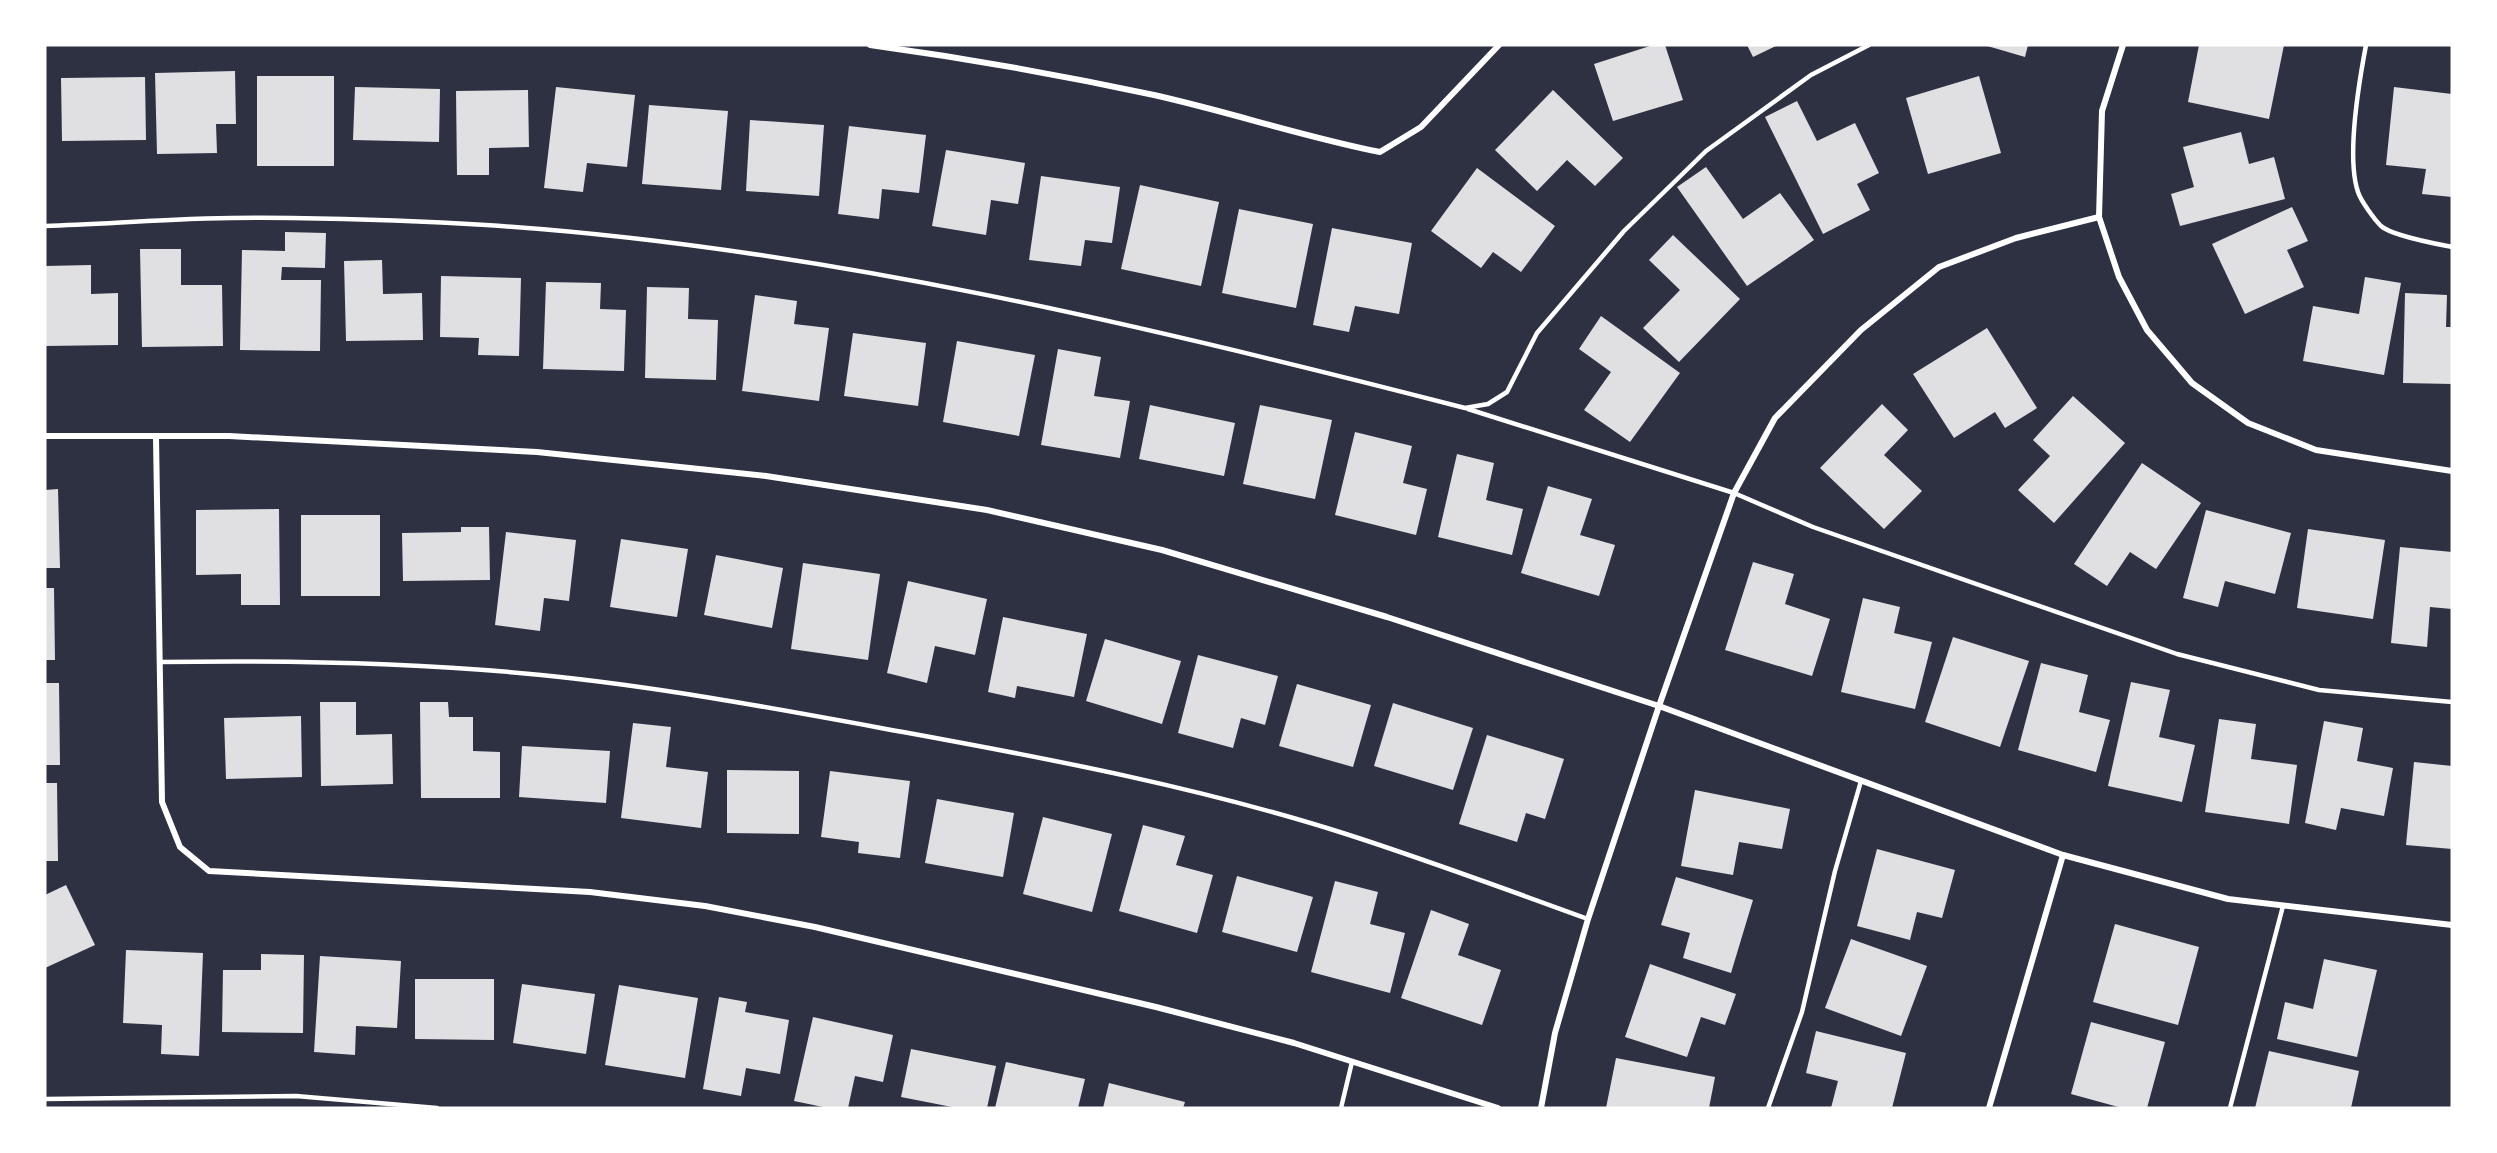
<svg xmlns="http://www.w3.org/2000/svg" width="2497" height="1153" viewBox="0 0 2497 1153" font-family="'Playfair Display',serif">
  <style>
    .building { fill: #e0e0e3 }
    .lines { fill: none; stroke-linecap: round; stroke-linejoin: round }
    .service { stroke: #fff; stroke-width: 4.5 }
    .minor { stroke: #fff; stroke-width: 6 }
  </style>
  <rect width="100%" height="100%" fill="#2d3142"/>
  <!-- building -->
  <g class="building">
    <path d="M 1653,45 L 1665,45 L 1683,100 L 1613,121 L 1594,64 Z"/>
    <path d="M 1747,45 L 1778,45 L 1753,57 Z"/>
    <path d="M 1984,45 L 2028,45 L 2025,57 Z"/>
    <path d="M 2199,45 L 2284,45 L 2269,119 L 2188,102 Z"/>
    <path d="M 235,71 L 236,124 L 216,124 L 217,153 L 157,154 L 155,73 Z"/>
    <rect x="257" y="76" width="77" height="90"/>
    <path d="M 1979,76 L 2001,153 L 1928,174 L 1906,98 Z"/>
    <path d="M 145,77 L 146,140 L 62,141 L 61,78 Z"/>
    <path d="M 355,87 L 440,89 L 439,142 L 353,140 Z"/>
    <path d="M 556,87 L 635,95 L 627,167 L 587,163 L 583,192 L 544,188 Z"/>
    <path d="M 2394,87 L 2452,94 L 2452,197 L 2422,194 L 2426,169 L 2386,165 Z"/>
    <path d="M 528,90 L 529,147 L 489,148 L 489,175 L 457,175 L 456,91 Z"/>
    <path d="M 1553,90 L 1623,158 L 1595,186 L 1567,160 L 1537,191 L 1495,150 Z"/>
    <path d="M 1797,101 L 1817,141 L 1855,123 L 1879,173 L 1857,184 L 1870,210 L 1823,234 L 1765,117 Z"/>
    <path d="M 649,105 L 728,111 L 721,190 L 642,184 Z"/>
    <path d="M 750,120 L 824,125 L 819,196 L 746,191 Z"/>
    <path d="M 849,126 L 926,135 L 919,193 L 882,189 L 879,219 L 838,214 Z"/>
    <path d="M 2241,132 L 2249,164 L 2274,157 L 2285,199 L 2180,226 L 2171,194 L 2194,187 L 2183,147 Z"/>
    <path d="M 946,150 L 1025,163 L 1018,204 L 991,200 L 986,235 L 932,226 Z"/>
    <path d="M 1706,167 L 1743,219 L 1780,193 L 1814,240 L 1747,286 L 1677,187 Z"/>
    <path d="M 1477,168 L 1555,226 L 1521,272 L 1493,252 L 1481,268 L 1431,231 Z"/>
    <path d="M 1041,176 L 1120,187 L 1112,243 L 1085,240 L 1081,266 L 1029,260 Z"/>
    <path d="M 1140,185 L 1219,202 L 1201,286 L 1121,269 Z"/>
    <path d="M 2292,207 L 2308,241 L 2287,250 L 2304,287 L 2245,314 L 2212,244 Z"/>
    <path d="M 1239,209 L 1313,224 L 1296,308 L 1222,293 Z"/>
    <path d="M 1332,228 L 1412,243 L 1399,314 L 1355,306 L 1349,332 L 1313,325 Z"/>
    <path d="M 285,232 L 326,233 L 325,268 L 282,267 L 281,280 L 321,280 L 320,351 L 240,350 L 242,250 L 285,251 Z"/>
    <path d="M 1673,235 L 1740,299 L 1679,362 L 1643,328 L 1680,290 L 1649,260 Z"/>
    <path d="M 140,249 L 181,249 L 181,285 L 222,285 L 223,346 L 142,347 Z"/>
    <path d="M 382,260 L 383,294 L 422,293 L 423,340 L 346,341 L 344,261 Z"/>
    <path d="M 91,265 L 91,294 L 118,293 L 118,345 L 45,346 L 45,266 Z"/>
    <path d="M 441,276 L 521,278 L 519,356 L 478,355 L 479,338 L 440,337 Z"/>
    <path d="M 2365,277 L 2401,283 L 2384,375 L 2303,361 L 2313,306 L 2359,314 Z"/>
    <path d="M 546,282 L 601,283 L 600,309 L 626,310 L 624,371 L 543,369 Z"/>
    <path d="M 647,287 L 689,288 L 688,319 L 718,320 L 716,380 L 645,378 Z"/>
    <path d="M 2405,293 L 2447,295 L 2446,327 L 2452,327 L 2452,384 L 2403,383 Z"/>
    <path d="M 755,295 L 797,301 L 794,324 L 829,328 L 819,401 L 742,391 Z"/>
    <path d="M 1601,316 L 1680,373 L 1630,442 L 1584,410 L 1611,372 L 1579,349 Z"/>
    <path d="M 1987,328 L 2037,408 L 2005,428 L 1995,412 L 1954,438 L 1913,374 Z"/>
    <path d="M 853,333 L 926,343 L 918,406 L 844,396 Z"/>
    <path d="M 957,341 L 1035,355 L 1019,436 L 943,422 Z"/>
    <path d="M 1058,349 L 1101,357 L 1094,396 L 1130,401 L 1120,458 L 1041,445 Z"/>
    <path d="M 2073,396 L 2125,443 L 2054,523 L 2018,490 L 2050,456 L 2033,440 Z"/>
    <path d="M 1882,404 L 1908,430 L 1884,455 L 1922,491 L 1884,529 L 1820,468 Z"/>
    <path d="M 1150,405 L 1235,423 L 1224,476 L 1139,459 Z"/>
    <path d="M 1260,405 L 1332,420 L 1315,499 L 1243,484 Z"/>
    <path d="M 1355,432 L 1412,446 L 1403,483 L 1427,489 L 1416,535 L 1335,515 Z"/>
    <path d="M 1457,454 L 1494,463 L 1486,500 L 1523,509 L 1512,555 L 1438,537 Z"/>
    <path d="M 2142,463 L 2201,503 L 2156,569 L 2130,552 L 2107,586 L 2074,564 Z"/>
    <path d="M 1548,486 L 1592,499 L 1580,535 L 1615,545 L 1599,596 L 1521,573 Z"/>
    <path d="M 58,489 L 60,568 L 45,568 L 45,490 Z"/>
    <path d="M 279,509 L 280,605 L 241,605 L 241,574 L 196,575 L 196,510 Z"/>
    <path d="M 2206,510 L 2291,533 L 2275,594 L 2225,581 L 2218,607 L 2183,598 Z"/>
    <rect x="301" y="515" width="79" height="81"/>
    <path d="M 461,527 L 489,527 L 490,580 L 403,581 L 402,533 L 461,532 Z"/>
    <path d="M 2308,529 L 2385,540 L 2373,619 L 2297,608 Z"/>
    <path d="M 506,532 L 576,540 L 569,601 L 544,598 L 540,631 L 495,625 Z"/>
    <path d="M 621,539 L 688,549 L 677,617 L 610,607 Z"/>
    <path d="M 2400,547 L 2452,552 L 2452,609 L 2430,607 L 2427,647 L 2391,643 Z"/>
    <path d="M 716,555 L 783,568 L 772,628 L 704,615 Z"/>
    <path d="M 1753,562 L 1794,574 L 1785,604 L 1830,619 L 1812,676 L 1725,650 Z"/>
    <path d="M 803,563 L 880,574 L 868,660 L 791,649 Z"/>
    <path d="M 908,581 L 987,599 L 975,655 L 935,646 L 927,683 L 887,673 Z"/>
    <path d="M 45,588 L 54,588 L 55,660 L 45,660 Z"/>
    <path d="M 1863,598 L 1900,607 L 1894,633 L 1932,642 L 1915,709 L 1841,692 Z"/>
    <path d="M 1003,617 L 1087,634 L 1074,697 L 1017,686 L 1015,698 L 988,692 Z"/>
    <path d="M 1953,637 L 2029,661 L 2000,747 L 1925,722 Z"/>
    <path d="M 1105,639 L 1181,661 L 1162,724 L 1086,701 Z"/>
    <path d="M 1198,655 L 1278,676 L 1265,725 L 1241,718 L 1233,748 L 1178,733 Z"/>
    <path d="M 2041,663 L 2088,675 L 2079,712 L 2110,720 L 2096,772 L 2018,750 Z"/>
    <path d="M 2131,682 L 2170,690 L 2159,737 L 2195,745 L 2182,802 L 2108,786 Z"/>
    <path d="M 45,683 L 59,683 L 60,765 L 45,765 Z"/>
    <path d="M 1297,684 L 1371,705 L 1353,767 L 1279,746 Z"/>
    <path d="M 320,702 L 356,702 L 356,735 L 392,734 L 393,784 L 321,786 Z"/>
    <path d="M 420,702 L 448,702 L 449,717 L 473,717 L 473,751 L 500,752 L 500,798 L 421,798 Z"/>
    <path d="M 1393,703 L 1473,728 L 1453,790 L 1374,766 Z"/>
    <path d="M 301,716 L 302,777 L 226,779 L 224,718 Z"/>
    <path d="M 2219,719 L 2256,724 L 2251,759 L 2297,765 L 2289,824 L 2205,812 Z"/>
    <path d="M 2324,721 L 2363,728 L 2357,761 L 2393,768 L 2384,816 L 2341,808 L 2336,830 L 2305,823 Z"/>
    <path d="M 633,723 L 671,727 L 666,767 L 708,772 L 701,828 L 621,818 Z"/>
    <path d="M 1487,735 L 1564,759 L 1545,819 L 1526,813 L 1517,842 L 1459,824 Z"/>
    <path d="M 522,746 L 610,751 L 606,803 L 519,797 Z"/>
    <path d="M 2414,762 L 2452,766 L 2452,849 L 2406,845 Z"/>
    <path d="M 727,770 L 799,771 L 799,834 L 727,833 Z"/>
    <path d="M 830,771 L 910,781 L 900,858 L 858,853 L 859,842 L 821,837 Z"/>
    <path d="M 45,783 L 57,783 L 58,861 L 45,861 Z"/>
    <path d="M 1695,790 L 1790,809 L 1782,849 L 1739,842 L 1733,875 L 1681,866 Z"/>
    <path d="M 937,799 L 1014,813 L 1003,877 L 925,863 Z"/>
    <path d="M 1043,817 L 1112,834 L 1092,912 L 1023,894 Z"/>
    <path d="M 1143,825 L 1185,836 L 1176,865 L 1213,875 L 1197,933 L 1119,911 Z"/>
    <path d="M 1877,849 L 1955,870 L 1942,918 L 1917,912 L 1910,940 L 1857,926 Z"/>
    <path d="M 1237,876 L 1313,897 L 1297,952 L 1222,932 Z"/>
    <path d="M 1676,877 L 1753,900 L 1731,973 L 1683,958 L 1690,933 L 1661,925 Z"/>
    <path d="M 1335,881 L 1378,892 L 1370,924 L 1405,933 L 1390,993 L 1311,972 Z"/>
    <path d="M 66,885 L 95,945 L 45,968 L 45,895 Z"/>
    <path d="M 1431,910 L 1469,924 L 1458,955 L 1501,970 L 1482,1025 L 1401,998 Z"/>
    <path d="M 2115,924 L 2199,947 L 2178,1025 L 2093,1002 Z"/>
    <path d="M 1851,939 L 1927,966 L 1901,1036 L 1825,1008 Z"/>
    <path d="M 126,950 L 203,953 L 199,1056 L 161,1054 L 162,1025 L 123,1023 Z"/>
    <path d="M 261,954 L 304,955 L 303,1033 L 222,1032 L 223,970 L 261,970 Z"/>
    <path d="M 320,956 L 401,961 L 397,1028 L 356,1026 L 355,1055 L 314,1052 Z"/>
    <path d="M 2324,959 L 2377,970 L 2357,1057 L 2277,1039 L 2285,1002 L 2313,1009 Z"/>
    <path d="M 1650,964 L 1736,994 L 1725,1025 L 1701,1017 L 1687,1057 L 1625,1037 Z"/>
    <path d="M 415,979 L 494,979 L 494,1040 L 415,1039 Z"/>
    <path d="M 522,984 L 595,994 L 586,1054 L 513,1043 Z"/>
    <path d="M 619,985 L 698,998 L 685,1078 L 605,1065 Z"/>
    <path d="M 719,997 L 747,1002 L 745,1012 L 789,1020 L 780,1074 L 746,1068 L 741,1096 L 703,1089 Z"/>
    <path d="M 813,1017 L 893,1035 L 883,1082 L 855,1076 L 848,1108 L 828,1108 L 794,1101 Z"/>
    <path d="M 2091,1022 L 2165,1042 L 2147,1108 L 2122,1108 L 2071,1094 Z"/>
    <path d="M 1816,1031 L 1906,1053 L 1892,1108 L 1831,1108 L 1838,1081 L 1806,1073 Z"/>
    <path d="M 911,1049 L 996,1066 L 987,1108 L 957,1108 L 901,1097 Z"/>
    <path d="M 2269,1051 L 2359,1071 L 2351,1108 L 2255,1108 Z"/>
    <path d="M 1616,1058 L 1715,1077 L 1709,1108 L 1606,1108 Z"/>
    <path d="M 1006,1062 L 1085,1079 L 1078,1108 L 995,1108 Z"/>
    <path d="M 1109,1083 L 1185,1102 L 1183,1108 L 1103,1108 Z"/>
  </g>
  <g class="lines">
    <!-- service -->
    <g class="service">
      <path d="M 2366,45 C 2359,82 2346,157 2358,192 C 2361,201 2374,219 2381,226 C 2392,236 2437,244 2452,247"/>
      <path d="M 45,226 C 127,223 209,216 291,218 C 356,219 421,221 486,225 C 814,246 1148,326 1465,408 L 1488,404 L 1507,392 L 1537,333 L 1624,231 L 1706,151 L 1811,75 L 1869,45"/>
      <path d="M 1468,409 L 1734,493 L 1813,527 L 2177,654 L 2319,690 L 2452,702"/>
      <path d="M 160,662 C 287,660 414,662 541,675 C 662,687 783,710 903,732 C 1051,759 1202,788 1346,834 C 1427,860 1508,890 1588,919"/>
      <path d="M 45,1099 L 296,1096 L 437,1108"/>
      <path d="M 1341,1108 L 1352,1062"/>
      <path d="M 1768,1108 L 1802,1012 L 1835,871 L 1861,781"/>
      <path d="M 2230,1108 L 2283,906"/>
    </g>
    <!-- minor -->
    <g class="minor">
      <path d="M 870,45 C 965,58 1061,75 1154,95 C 1230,112 1304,137 1380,152 L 1421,127 L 1499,45"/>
      <path d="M 2123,45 L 2102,111 L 2099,217 L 2119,277 L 2147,330 L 2192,383 L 2248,423 L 2316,450 L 2452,471"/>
      <path d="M 45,436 L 229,436 L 537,452 L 766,476 L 987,510 L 1162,550 L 1387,617 L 1659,706 L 2063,855 L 2228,899 L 2452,925"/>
      <path d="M 156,438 L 162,802 L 180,847 L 209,871 L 590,892 L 705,906 L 815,927 L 1156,1007 L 1294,1043 L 1498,1108"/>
      <path d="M 1541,1108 L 1555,1033 L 1588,919 L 1659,706 L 1734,493 L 1775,418 L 1861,330 L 1939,267 L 2016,238 L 2099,217"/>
      <path d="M 1989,1108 L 2063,855"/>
    </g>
  </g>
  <!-- border -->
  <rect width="2497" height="1153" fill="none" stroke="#ffffff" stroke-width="93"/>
</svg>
